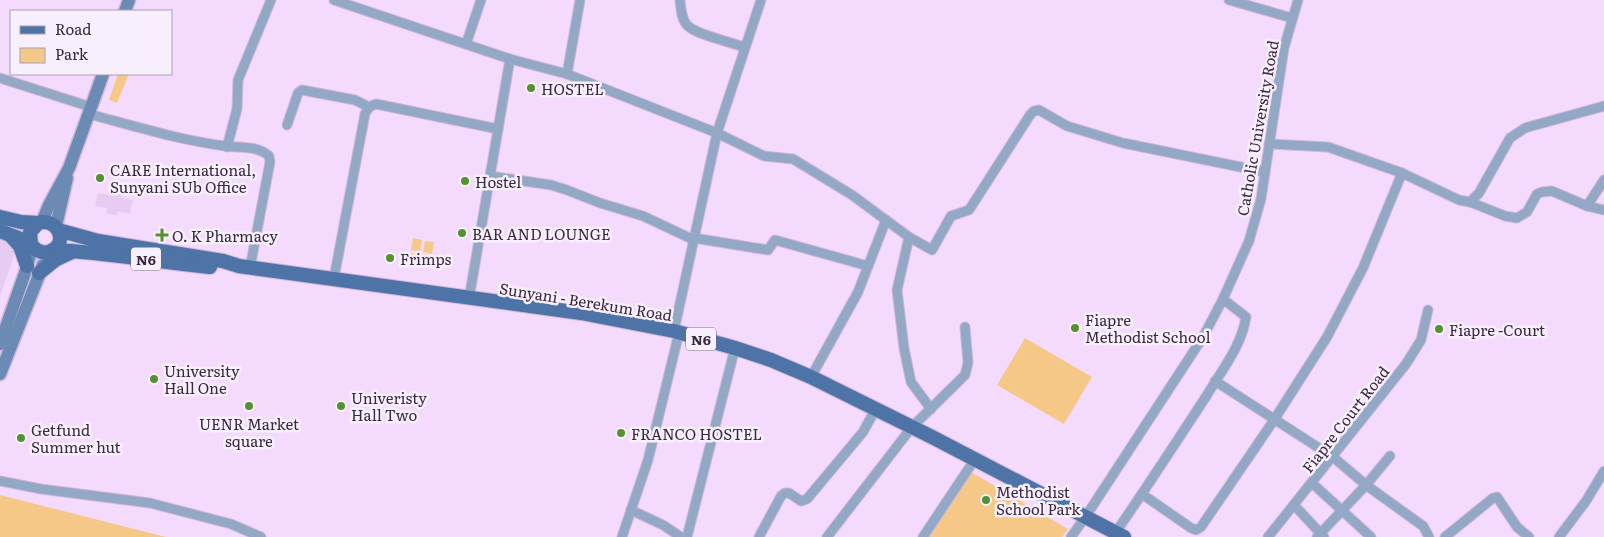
<svg xmlns="http://www.w3.org/2000/svg" width="1604" height="537" viewBox="0 0 1604 537" font-family="Literata,serif">
  <style>
    .built { fill: #e7cbf2 }
    .green { fill: #f5c887 }
    .lines { fill: none; stroke-linecap: round; stroke-linejoin: round }
    .street-casing { stroke: #cfb7d8; stroke-width: 11 }
    .secondary-casing { stroke: #cfb7d8; stroke-width: 15 }
    .primary-casing { stroke: #cfb7d8; stroke-width: 16 }
    .street { stroke: #93a8c5; stroke-width: 9 }
    .secondary { stroke: #6b8ab4; stroke-width: 12 }
    .primary { stroke: #4e73a7; stroke-width: 14 }
    .poi-dot { fill: #539131; stroke: #f7effb; stroke-width: 2 }
    .labels { text-anchor: middle; dominant-baseline: central; stroke-width: 5; stroke-linejoin: round; paint-order: stroke }
    .shield { fill: #f7effb; stroke: #726477; stroke-width: 1 }
    .shield-label { font-size: 14px; font-weight: bold; fill: #39283f }
    .poi-label { font-size: 15px; fill: #39283f; stroke: #f7effb; text-anchor: start }
    .street-label { font-size: 15px; fill: #39283f; stroke: #f7effb }
  </style>
  <rect width="100%" height="100%" fill="#f4dbfe"/>
  <!-- built -->
  <g class="built">
    <path d="M 118,190 L 122,191 L 121,198 L 133,200 L 130,214 L 118,211 L 117,216 L 106,213 L 107,208 L 95,206 L 98,193 L 116,196 Z"/>
    <path d="M 0,232 L 20,239 L 0,296 Z"/>
  </g>
  <!-- green -->
  <g class="green">
    <path d="M 118,74 L 129,74 L 117,103 L 109,100 Z"/>
    <path d="M 413,238 L 422,240 L 420,252 L 411,250 Z"/>
    <path d="M 425,241 L 434,242 L 432,254 L 423,252 Z"/>
    <path d="M 410,253 L 419,255 L 416,266 L 408,265 Z"/>
    <path d="M 422,254 L 431,255 L 429,267 L 420,266 Z"/>
    <path d="M 1025,338 L 1092,377 L 1064,424 L 997,385 Z"/>
    <path d="M 971,472 L 1068,529 L 1062,537 L 927,537 Z"/>
    <path d="M 0,495 L 166,537 L 0,537 Z"/>
  </g>
  <g class="lines">
    <defs>
      <g id="street">
        <path d="M 334,0 L 510,59 L 567,74 L 717,133 L 674,331"/>
        <path d="M 680,0 C 681,8 681,20 688,26 C 697,35 731,42 744,47"/>
        <path d="M 761,0 L 717,133 L 764,156 L 793,159 L 852,195 L 909,237 L 932,250 L 951,216 L 969,210 L 971,207 L 1030,115 L 1034,111 L 1039,110 L 1067,126 L 1123,143 L 1265,172"/>
        <path d="M 1229,0 L 1292,18"/>
        <path d="M 466,44 L 481,0"/>
        <path d="M 567,74 L 580,0"/>
        <path d="M 0,78 L 91,107"/>
        <path d="M 89,114 C 134,126 179,140 225,146 C 240,148 257,145 269,156 L 270,162 L 250,268"/>
        <path d="M 287,125 L 298,93 L 302,90 L 355,100 L 369,107"/>
        <path d="M 1269,144 L 1328,147 L 1402,173 L 1459,200 L 1470,202 L 1505,216 L 1517,218 L 1527,212 L 1537,194 L 1542,192 L 1552,191 L 1587,206 L 1604,210"/>
        <path d="M 227,147 L 237,109 L 238,80 L 271,0"/>
        <path d="M 490,176 L 551,185 L 567,190 L 600,203 L 643,216 L 694,240"/>
        <path d="M 1470,202 L 1479,193 L 1510,138 L 1525,128 L 1604,106"/>
        <path d="M 1587,206 L 1604,180"/>
        <path d="M 909,237 L 897,290 L 904,348 L 911,382 L 931,409"/>
        <path d="M 694,238 L 768,250 L 775,240 L 868,266"/>
        <path d="M 334,278 L 365,114 L 369,107 L 376,104 L 498,129"/>
        <path d="M 469,299 L 510,59"/>
        <path d="M 811,377 L 858,292 L 886,220"/>
        <path d="M 1215,381 L 1333,457 L 1366,485 L 1423,526 L 1429,537"/>
        <path d="M 0,481 L 41,489 L 150,503 L 231,524 L 261,537"/>
        <path d="M 1312,483 L 1371,537"/>
        <path d="M 1142,494 L 1191,528 L 1196,530 L 1201,527 L 1274,420 L 1327,337 L 1363,268 L 1402,173"/>
        <path d="M 1294,505 L 1324,537"/>
        <path d="M 631,510 L 663,525 L 681,537"/>
        <path d="M 1116,532 C 1147,487 1177,441 1207,395 C 1222,370 1242,345 1246,317 L 1223,299"/>
        <path d="M 622,537 L 648,460 L 679,333"/>
        <path d="M 687,537 L 735,348"/>
        <path d="M 759,537 L 781,496 L 785,493 L 789,493 L 801,501 L 807,499 L 863,432 L 875,410"/>
        <path d="M 827,537 L 912,427 L 965,375 L 968,363 L 965,327"/>
        <path d="M 923,537 L 975,459"/>
        <path d="M 1071,537 L 1086,516 L 1203,337 L 1223,299 L 1249,241 L 1261,199 L 1284,48 L 1298,0"/>
        <path d="M 1268,537 L 1406,364 L 1421,340 L 1428,310"/>
        <path d="M 1317,537 L 1366,485 L 1390,456"/>
        <path d="M 1445,537 L 1493,498 L 1497,497 L 1517,527 L 1529,537"/>
        <path d="M 1559,537 L 1586,501 L 1604,471"/>
      </g>
      <g id="secondary">
        <path d="M 125,11 L 129,0"/>
        <path d="M 42,222 L 49,205 L 69,168 L 103,74"/>
        <path d="M 56,226 L 67,178"/>
        <path d="M 0,344 L 26,270 L 32,247"/>
        <path d="M 0,374 L 43,265"/>
      </g>
      <g id="primary">
        <path d="M 0,217 L 21,222 L 38,223"/>
        <path d="M 58,230 L 98,241 L 223,261 L 239,266 L 581,313 L 674,331 L 735,348 L 771,360 L 811,377 L 932,437 L 1124,537"/>
        <path d="M 0,231 C 9,235 21,238 30,244 C 33,246 35,250 39,251 C 43,253 47,253 51,251 C 69,243 58,217 38,223 L 30,232 L 31,245"/>
        <path d="M 12,237 L 20,246 L 27,266"/>
        <path d="M 53,250 C 106,252 158,262 210,267"/>
        <path d="M 39,273 L 55,260 L 72,252"/>
      </g>
    </defs>
    <!-- street casing -->
    <use href="#street" class="street-casing"/>
    <!-- secondary casing -->
    <use href="#secondary" class="secondary-casing"/>
    <!-- primary casing -->
    <use href="#primary" class="primary-casing"/>
    <!-- street -->
    <use href="#street" class="street"/>
    <!-- secondary -->
    <use href="#secondary" class="secondary"/>
    <!-- primary -->
    <use href="#primary" class="primary"/>
  </g>
  <!-- markers -->
  <g class="poi-dot">
    <circle cx="531" cy="88" r="5"/>
    <circle cx="100" cy="178" r="5"/>
    <circle cx="465" cy="181" r="5"/>
    <circle cx="462" cy="233" r="5"/>
    <path d="M159.5 227.5h5v5h5v5h-5v5h-5v-5h-5v-5h5z"/>
    <circle cx="390" cy="258" r="5"/>
    <circle cx="1075" cy="328" r="5"/>
    <circle cx="1439" cy="329" r="5"/>
    <circle cx="154" cy="379" r="5"/>
    <circle cx="249" cy="406" r="5"/>
    <circle cx="341" cy="406" r="5"/>
    <circle cx="621" cy="433" r="5"/>
    <circle cx="21" cy="438" r="5"/>
    <circle cx="986" cy="500" r="5"/>
  </g>
  <g class="labels">
    <!-- shield labels -->
    <g class="shield">
      <rect x="131" y="247.5" width="30" height="23" rx="4"/>
      <rect x="686" y="327.5" width="30" height="23" rx="4"/>
    </g>
    <g class="shield-label">
      <text x="146" y="259">N6</text>
      <text x="701" y="339">N6</text>
    </g>
    <!-- poi labels -->
    <g class="poi-label">
      <text x="541" y="88">HOSTEL</text>
      <text x="110" y="169">CARE International,<tspan x="110" dy="17">Sunyani SUb Office</tspan></text>
      <text x="475" y="181">Hostel</text>
      <text x="472" y="233">BAR AND LOUNGE</text>
      <text x="172" y="235">O. K Pharmacy</text>
      <text x="400" y="258">Frimps</text>
      <text x="1085" y="319">Fiapre<tspan x="1085" dy="17">Methodist School</tspan></text>
      <text x="1449" y="329">Fiapre -Court</text>
      <text x="164" y="370">University<tspan x="164" dy="17">Hall One</tspan></text>
      <text x="351" y="397">Univeristy<tspan x="351" dy="17">Hall Two</tspan></text>
      <text x="249" y="423" text-anchor="middle">UENR Market<tspan x="249" dy="17">square</tspan></text>
      <text x="31" y="429">Getfund<tspan x="31" dy="17">Summer hut</tspan></text>
      <text x="631" y="433">FRANCO HOSTEL</text>
      <text x="996" y="491">Methodist<tspan x="996" dy="17">School Park</tspan></text>
    </g>
    <!-- street labels -->
    <g class="street-label">
      <text transform="translate(1257 128) rotate(-80)">Catholic University Road</text>
      <text transform="translate(586 301) rotate(9)">Sunyani - Berekum Road</text>
      <text transform="translate(1345 419) rotate(-52)">Fiapre Court Road</text>
    </g>
  </g>
  <!-- legend -->
  <rect x="10" y="10" width="162" height="65" fill="#f7effb" stroke="#ab9fb0"/>
  <rect x="20" y="26" width="25" height="8" fill="#4e73a7" stroke="#ab9fb0"/>
  <text x="55" y="35" font-size="15" fill="#39283f">Road</text>
  <rect x="20" y="48" width="25" height="15" fill="#f5c887" stroke="#ab9fb0"/>
  <text x="55" y="60" font-size="15" fill="#39283f">Park</text>
</svg>
